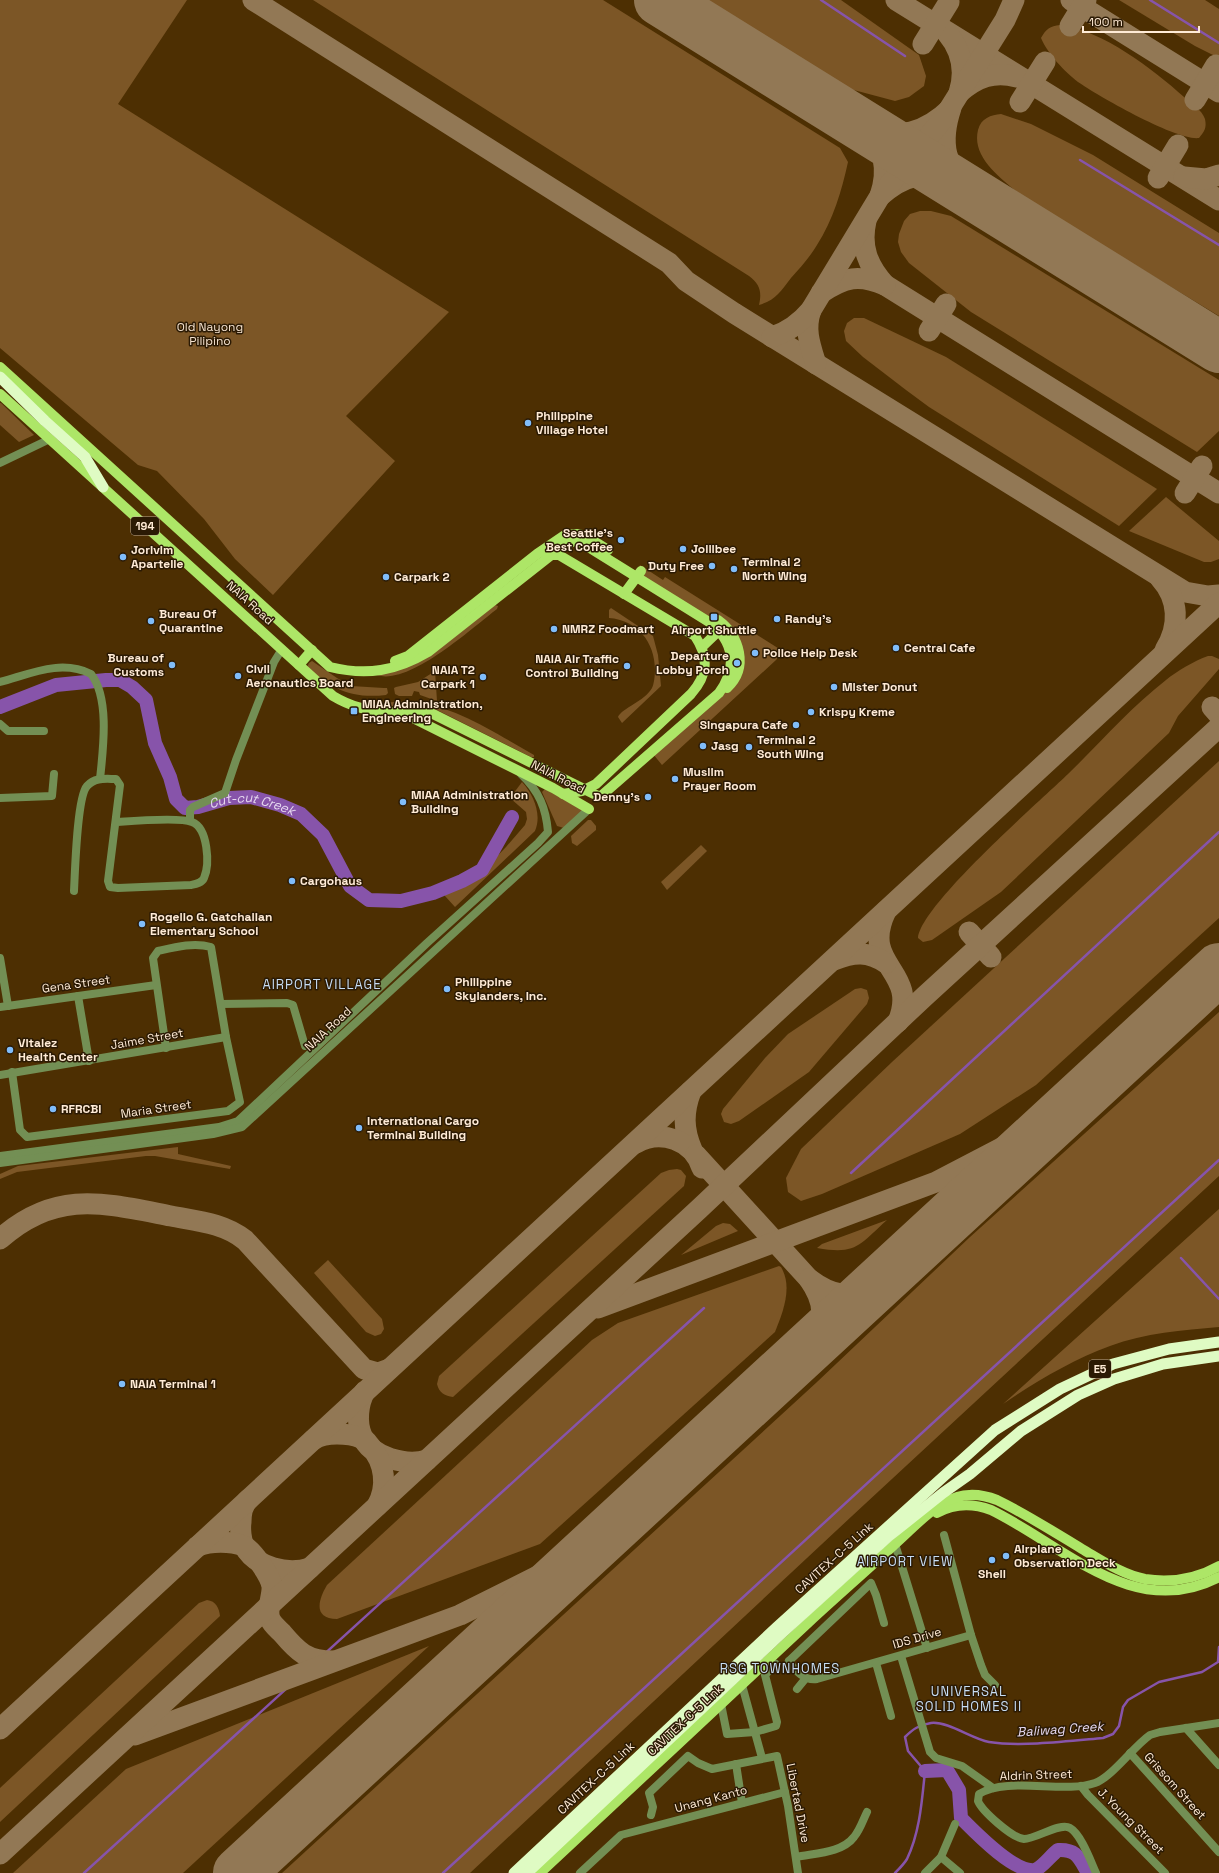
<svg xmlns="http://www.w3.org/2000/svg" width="1219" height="1873" viewBox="0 0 1219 1873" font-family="'Space Grotesk',sans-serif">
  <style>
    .green { fill: #7c5626 }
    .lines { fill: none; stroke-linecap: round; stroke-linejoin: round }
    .stream { stroke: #8754aa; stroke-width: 2.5 }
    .river { stroke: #8754aa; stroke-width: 14 }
    .taxiway { stroke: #927855; stroke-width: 21 }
    .runway { stroke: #927855; stroke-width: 52 }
    .minor { stroke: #738f54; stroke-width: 8 }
    .major { stroke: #ade667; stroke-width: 10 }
    .highway { stroke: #dffbc3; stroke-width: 11 }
    .poi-dot { fill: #80bdfa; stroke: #2b1a04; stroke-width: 1.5 }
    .labels { text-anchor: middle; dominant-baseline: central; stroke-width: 3; stroke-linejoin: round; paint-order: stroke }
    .shield { fill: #2b1a04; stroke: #bfac97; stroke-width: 1 }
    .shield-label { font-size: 11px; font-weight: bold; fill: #ffebd6 }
    .park-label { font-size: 12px; fill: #f4e1cd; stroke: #2b1a04 }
    .poi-label { font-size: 12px; font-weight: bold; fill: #ffebd6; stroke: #2b1a04; text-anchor: start }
    .street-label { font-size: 12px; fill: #ffebd6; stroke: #2b1a04 }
    .water-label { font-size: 13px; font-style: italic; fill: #e5d8ef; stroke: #2b1a04 }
    .neighbourhood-label { font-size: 13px; letter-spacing: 1px; fill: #c7ddf4; stroke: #2b1a04 }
  </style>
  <rect width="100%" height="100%" fill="#4d2f02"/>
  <!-- green -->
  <g class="green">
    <path d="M 0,0 L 187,0 L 118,104 L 449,312 L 346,416 L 395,461 L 273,595 L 235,559 L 204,519 L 157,471 L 138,465 L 0,348 Z"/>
    <path d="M 313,0 L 603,0 L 840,148 L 848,162 C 842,190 833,220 817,245 C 810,257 800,268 791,278 C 780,292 776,300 759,305 C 762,292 760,284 749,276 Z"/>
    <path d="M 707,0 L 841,0 L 919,55 L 926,76 L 924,86 L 909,97 L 895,101 L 850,89 Z"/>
    <path d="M 1119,0 L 1205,0 L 1219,9 L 1219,58 L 1195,46 Z"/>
    <path d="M 1060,25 C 1102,30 1153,69 1184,97 C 1191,103 1202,110 1205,119 C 1207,128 1204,132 1199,138 C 1177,141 1098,96 1078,82 C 1065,72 1047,53 1041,38 C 1046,29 1050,26 1060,25 Z"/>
    <path d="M 1001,114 L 1031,124 L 1093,155 L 1219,233 L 1219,316 L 1023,197 C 1004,180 971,159 978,130 C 981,118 991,115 1001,114 Z"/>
    <path d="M 920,211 L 931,211 L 951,216 L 1219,380 L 1219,431 L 1197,452 L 971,312 L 909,263 L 901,252 L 898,242 L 899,234 L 904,221 L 910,214 Z"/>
    <path d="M 854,318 L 864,318 L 946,357 L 1157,489 L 1119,526 L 929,407 L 906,390 L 863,357 L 846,341 L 844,331 L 847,323 Z"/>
    <path d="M 0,403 L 1,403 L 34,435 L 19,442 L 0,425 Z"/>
    <path d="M 1166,497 L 1219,541 L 1219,559 L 1211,562 L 1204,562 L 1129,531 Z"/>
    <path d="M 640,565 L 663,580 L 665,577 L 781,650 L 780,655 L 776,660 L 662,765 L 653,754 L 727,682 L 728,641 L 636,574 Z"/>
    <path d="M 495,605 L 498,606 L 497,609 C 472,628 409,686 377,675 Z"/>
    <path d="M 611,608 L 653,636 L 658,655 L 661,686 L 622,723 L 618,717 C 622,708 645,701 652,688 C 654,684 655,675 655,670 C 655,642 637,620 609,618 L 609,610 Z"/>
    <path d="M 1208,656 L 1212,656 L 1219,659 L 1219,669 L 1178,716 L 1169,733 L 1001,892 L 932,940 L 923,942 L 918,938 C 921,905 1039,802 1068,774 C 1100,743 1130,708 1166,680 C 1177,671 1194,661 1208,656 Z"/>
    <path d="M 312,661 L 337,678 L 351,686 L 384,688 L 387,688 L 388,693 L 386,695 C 352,699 331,689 307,667 L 309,663 Z"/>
    <path d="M 435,671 L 437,701 L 420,695 L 419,692 L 414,691 L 412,696 L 399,696 L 395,694 L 394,688 L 396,687 L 418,682 Z"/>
    <path d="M 410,701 C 456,706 495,733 534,755 L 534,757 L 531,757 L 439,711 L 422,706 L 379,706 L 380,703 Z"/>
    <path d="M 1219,761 L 1219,918 L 1036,1085 L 960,1134 L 822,1194 L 801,1201 L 788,1192 L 786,1178 L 801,1149 L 892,1062 Z"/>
    <path d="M 522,782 C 534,795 542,815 535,831 L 455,907 L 445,896 L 445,893 L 482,872 L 506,847 L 525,825 L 527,819 L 526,812 L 510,798 Z"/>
    <path d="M 545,789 L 584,811 L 564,828 L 557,826 L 542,792 Z"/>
    <path d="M 588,820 L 591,820 L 596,826 L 596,830 L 577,846 L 572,843 L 571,836 Z"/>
    <path d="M 701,845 L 707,851 L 667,890 L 661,882 Z"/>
    <path d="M 861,988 L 867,990 L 869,998 L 867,1004 L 809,1072 L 739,1121 L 731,1124 L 724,1122 L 721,1114 L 723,1109 L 765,1058 L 788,1034 L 855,989 Z"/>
    <path d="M 1219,1012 L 1219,1176 L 852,1516 L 470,1873 L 282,1873 L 817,1382 L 970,1237 Z"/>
    <path d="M 178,1147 L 178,1154 L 231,1166 L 230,1169 L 155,1156 L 146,1156 L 17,1172 L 0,1179 L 0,1174 L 18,1166 Z"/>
    <path d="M 677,1169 L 681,1170 L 686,1176 L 684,1186 L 453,1397 C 445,1396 439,1393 437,1384 L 439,1376 L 661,1173 L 669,1170 Z"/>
    <path d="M 1219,1209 L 1219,1327 C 1183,1330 1145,1333 1110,1346 C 1072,1360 1037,1381 1003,1404 Z"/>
    <path d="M 887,1220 C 859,1245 857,1255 817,1248 L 822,1244 Z"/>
    <path d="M 723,1223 L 730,1224 L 738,1231 L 681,1255 L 716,1226 Z"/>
    <path d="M 328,1260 L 382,1319 L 384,1329 L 381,1334 L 375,1336 L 366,1332 L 314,1273 Z"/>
    <path d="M 779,1266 L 781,1267 C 793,1287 783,1312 775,1332 L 540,1544 L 337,1619 C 313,1619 318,1600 327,1585 L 592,1340 L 618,1323 Z"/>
    <path d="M 207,1600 C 216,1601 219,1608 220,1616 L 0,1822 L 0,1788 L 199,1603 Z"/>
    <path d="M 429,1646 L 183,1873 L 13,1873 L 126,1769 Z"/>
  </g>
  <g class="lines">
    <!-- stream -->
    <g class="stream">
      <path d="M 821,0 L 905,56"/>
      <path d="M 1150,0 L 1219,43"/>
      <path d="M 1080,160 L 1219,245"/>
      <path d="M 851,1173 L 1219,832"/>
      <path d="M 1181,1258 L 1219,1299"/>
      <path d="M 84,1873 L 704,1308"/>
      <path d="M 443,1873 L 1219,1160"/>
      <path d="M 895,1873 C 899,1869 904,1864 907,1859 C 920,1832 922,1800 925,1771 L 908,1751 L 905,1737 C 913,1729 919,1725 931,1723 C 948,1721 972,1739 989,1742 C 1021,1747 1070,1741 1103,1738 L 1113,1734 L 1119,1726 L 1123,1707 L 1128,1700 L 1159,1682 L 1202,1672 L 1218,1662 L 1219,1647"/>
    </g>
    <!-- river -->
    <g class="river">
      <path id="s1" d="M 0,707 L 56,685 L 106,680 L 120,680 L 132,687 L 146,700 L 155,743 L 170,777 L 176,799 L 185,808 L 198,807 L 229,798 L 251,797 L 280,805 L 301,814 L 323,835 L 350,886 L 369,900 L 401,901 L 433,893 L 462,881 L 482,870 L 512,817"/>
      <path d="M 925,1771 L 947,1770 L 959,1790 L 961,1818 C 974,1831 1014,1873 1035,1870 C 1043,1867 1051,1855 1058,1850 C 1077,1849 1079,1858 1088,1873"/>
    </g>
    <!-- taxiway -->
    <g class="taxiway">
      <path d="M 253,0 L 669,263 L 686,281 L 734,313 L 1185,592 L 1208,596 L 1219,595"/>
      <path d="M 896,0 L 1219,200"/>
      <path d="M 1071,0 L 1219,92"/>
      <path d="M 1070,26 L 1086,0"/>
      <path d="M 947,33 C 962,51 966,71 959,93 C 977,77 994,71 1017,77"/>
      <path d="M 923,44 L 949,2"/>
      <path d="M 1195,100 L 1216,65"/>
      <path d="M 1020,102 L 1045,62"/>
      <path d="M 865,128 C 900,139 924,134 951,108 C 939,144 945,167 972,194"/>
      <path d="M 865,128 C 885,147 889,170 880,196 C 904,175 921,171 951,181"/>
      <path d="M 1184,177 L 1206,179 L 1219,175"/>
      <path d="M 1158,178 L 1178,145"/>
      <path d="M 885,285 L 1219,493"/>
      <path d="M 821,293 C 845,277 859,274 885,285 C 868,266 860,247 866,221"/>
      <path d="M 811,310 C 804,329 810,345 816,364"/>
      <path d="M 929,331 L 946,304"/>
      <path d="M 772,337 C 788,332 800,323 811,310 L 880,196 L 943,119 L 1005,20 L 1014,0"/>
      <path d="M 1185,493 L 1202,466"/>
      <path d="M 1160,578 C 1179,599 1180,626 1165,650"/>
      <path d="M 1212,707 L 1219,715"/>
      <path d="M 886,911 C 859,967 920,969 898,1022"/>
      <path d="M 969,932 L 991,957"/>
      <path d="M 834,960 C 854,952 868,951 886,963"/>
      <path d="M 691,1091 C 683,1112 683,1129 692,1150"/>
      <path d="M 636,1143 C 661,1129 693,1140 702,1168"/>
      <path d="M 696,1155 L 809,1279"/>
      <path d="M 0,1239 C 56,1189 104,1203 171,1216 C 197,1221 224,1223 245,1240 L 364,1369 L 378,1373 L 389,1369"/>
      <path d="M 598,1308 L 936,1182 L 1007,1145 L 1038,1125 L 1090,1088"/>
      <path d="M 803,1352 C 823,1325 830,1309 809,1279 C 833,1297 851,1300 877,1284"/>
      <path d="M 365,1391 C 358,1404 356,1422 362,1436 C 371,1458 407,1466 427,1460"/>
      <path d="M 313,1440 C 320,1435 328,1434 337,1434 C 344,1434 354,1435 361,1438 C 365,1439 368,1443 370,1446 C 385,1462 388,1487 377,1506"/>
      <path d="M 249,1499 C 242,1505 241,1514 241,1522 C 240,1529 241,1540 244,1546 C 256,1568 288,1575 310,1568"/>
      <path d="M 198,1546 C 210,1541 231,1541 244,1546 C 253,1551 270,1575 272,1586 C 273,1596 266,1609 270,1619 C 272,1624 278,1629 282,1633 C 298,1652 307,1661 333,1661"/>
      <path d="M 0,1729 L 1219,603"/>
      <path d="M 135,1735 L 460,1615 L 540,1575 L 610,1530"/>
      <path d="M 0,1854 L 699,1209 L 925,996 L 1219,727"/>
    </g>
    <!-- runway -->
    <g class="runway">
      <path d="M 660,0 L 1219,347"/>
      <path d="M 239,1873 L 1219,969"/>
    </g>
    <!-- minor -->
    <g class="minor">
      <path d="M 0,463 L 50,439"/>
      <path d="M 0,682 C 30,674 61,659 91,674 C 110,698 103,750 100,779"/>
      <path d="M 0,724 L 8,731 L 44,731"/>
      <path d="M 0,798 L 52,796 L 54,774"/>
      <path d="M 190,821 L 190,810 L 193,807 L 225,793 L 236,760 L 274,662 L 282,649"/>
      <path d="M 74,891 C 75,872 77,797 87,786 C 95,777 106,779 116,779 L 120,785 L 108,881 L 110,887 L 118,888 L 191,885 C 196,884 202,883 204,878 C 210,864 208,828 192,822 C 180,817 131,821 116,822"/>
      <path d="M 0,958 L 8,1006"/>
      <path d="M 78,996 L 89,1061"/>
      <path d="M 221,1004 L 287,1003 L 293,1005 L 305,1046"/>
      <path d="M 0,1007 L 156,985"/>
      <path d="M 12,1072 L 20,1130 L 27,1137 L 228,1111 L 240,1102 L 226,1037 L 211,947 C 194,942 175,947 158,951 L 153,958 L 166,1048"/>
      <path d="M 0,1075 L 226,1037"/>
      <path d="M 0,1156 L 219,1127 L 238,1121 L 427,943 L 538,843 L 548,832 C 546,808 539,791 521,774"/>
      <path d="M 0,1163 L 213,1134 L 242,1127 L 589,809"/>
      <path d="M 944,1535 L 971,1635 L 981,1665 L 985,1675 L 995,1685"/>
      <path d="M 895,1544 L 927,1648"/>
      <path d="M 901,1656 L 930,1752 L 936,1758 L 962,1766 L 993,1788"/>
      <path d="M 789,1661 C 795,1671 805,1681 817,1679 L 971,1635"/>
      <path d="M 789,1661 L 871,1583 L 876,1595 L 884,1623"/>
      <path d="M 876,1663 L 891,1716"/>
      <path d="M 742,1685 L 762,1758"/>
      <path d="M 797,1689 L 806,1678"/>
      <path d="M 721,1704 L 727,1734 L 755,1732 L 776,1726 L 777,1722 L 765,1675 L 776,1664"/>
      <path d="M 1186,1728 L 1219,1765"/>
      <path d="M 1130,1753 L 1219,1852"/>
      <path d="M 736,1764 L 742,1803"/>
      <path d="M 1081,1786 L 1088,1795 L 1165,1873"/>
      <path d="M 651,1815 L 653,1807 L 649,1793 L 688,1756 L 698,1763 L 712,1769 L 777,1756 L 788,1806 L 798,1873"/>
      <path d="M 796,1857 C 815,1853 842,1853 854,1837 C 860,1830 863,1820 867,1812"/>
      <path d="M 941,1857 L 960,1873"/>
      <path d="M 580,1873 L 621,1835 L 785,1792"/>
      <path d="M 925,1873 L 941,1857 L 955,1824"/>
      <path d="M 1096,1873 C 1091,1862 1081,1834 1070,1828 C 1060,1822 1036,1839 1024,1839 C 1012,1838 982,1811 978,1801 L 979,1794 C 1007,1776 1064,1794 1095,1783 C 1112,1777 1133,1747 1150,1735 L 1160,1732 L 1219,1723"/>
    </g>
    <!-- major -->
    <g class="major">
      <path d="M 0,367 L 330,667 C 367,676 396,671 428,652 L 564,545 L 577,540 L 709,622 C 734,641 738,667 719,693 L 601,796 L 598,796 L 431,713 L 412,710 L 394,712"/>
      <path d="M 0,394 L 333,696 C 363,714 382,709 413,718 L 553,788 L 589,809"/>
      <path d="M 547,555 L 559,555 L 695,636 C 709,657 708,675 691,694 L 596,784 L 582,791 L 563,794"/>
      <path d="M 624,594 L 641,571"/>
      <path d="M 718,620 C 740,636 749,668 727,688"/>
      <path d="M 702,647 L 724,626"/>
      <path d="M 395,661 L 408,656 L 537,554 L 565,535 L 577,534 L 586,536 L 608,550"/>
      <path d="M 299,665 L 312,650"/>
      <path d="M 937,1513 C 955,1503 972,1503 991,1510 C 1063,1545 1134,1622 1219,1577"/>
      <path d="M 540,1873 C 630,1789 719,1706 809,1622 C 837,1596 866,1571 894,1545 C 909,1532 923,1516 940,1505 C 958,1493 977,1492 997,1500 C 1026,1514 1054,1532 1082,1549 C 1101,1560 1123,1575 1145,1579 C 1172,1583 1196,1579 1219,1566"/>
    </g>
    <!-- highway -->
    <g class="highway">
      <path d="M 0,377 L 45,421 L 85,457 L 103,487"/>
      <path d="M 514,1873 L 777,1627 L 995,1430 L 1060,1389 L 1113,1364 L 1169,1349 L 1219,1342"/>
      <path d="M 527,1873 L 783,1632 L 889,1536 L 943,1493 L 970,1474 L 1021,1431 L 1078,1395 L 1114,1379 L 1163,1364 L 1219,1356"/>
    </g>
  </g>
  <!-- markers -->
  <g class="poi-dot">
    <circle cx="528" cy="423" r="4"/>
    <circle cx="621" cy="540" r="4"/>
    <circle cx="683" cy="549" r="4"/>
    <circle cx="123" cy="557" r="4"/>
    <circle cx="712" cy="566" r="4"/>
    <circle cx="734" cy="569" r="4"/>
    <circle cx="386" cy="577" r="4"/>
    <rect x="710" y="613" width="8" height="8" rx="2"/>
    <circle cx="777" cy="619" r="4"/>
    <circle cx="151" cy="621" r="4"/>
    <circle cx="554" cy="629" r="4"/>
    <circle cx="896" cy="648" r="4"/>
    <circle cx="755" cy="653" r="4"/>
    <circle cx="737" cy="663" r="4"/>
    <circle cx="172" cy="665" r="4"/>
    <circle cx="627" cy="666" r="4"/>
    <circle cx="238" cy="676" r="4"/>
    <circle cx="483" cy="677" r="4"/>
    <circle cx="834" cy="687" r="4"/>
    <rect x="350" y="707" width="8" height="8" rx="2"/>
    <circle cx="811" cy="712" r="4"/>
    <circle cx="796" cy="725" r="4"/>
    <circle cx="703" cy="746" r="4"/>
    <circle cx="749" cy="747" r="4"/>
    <circle cx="675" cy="779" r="4"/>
    <circle cx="648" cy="797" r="4"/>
    <circle cx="403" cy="802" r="4"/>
    <circle cx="292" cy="881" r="4"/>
    <circle cx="142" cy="924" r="4"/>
    <circle cx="447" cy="989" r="4"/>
    <circle cx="10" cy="1050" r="4"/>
    <circle cx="53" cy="1109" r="4"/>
    <circle cx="359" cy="1128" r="4"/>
    <circle cx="122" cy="1384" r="4"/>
    <circle cx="1006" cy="1556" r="4"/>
    <circle cx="992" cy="1560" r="4"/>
  </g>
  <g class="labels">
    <!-- shield labels -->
    <g class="shield">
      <rect x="131" y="517" width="28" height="18" rx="3"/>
      <rect x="1089" y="1360" width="22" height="18" rx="3"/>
    </g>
    <g class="shield-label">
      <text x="145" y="526">194</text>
      <text x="1100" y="1369">E5</text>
    </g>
    <!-- park labels -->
    <g class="park-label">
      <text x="210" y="327">Old Nayong<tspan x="210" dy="14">Pilipino</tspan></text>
    </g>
    <!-- poi labels -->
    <g class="poi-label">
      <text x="536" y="416">Philippine<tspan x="536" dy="14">Village Hotel</tspan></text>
      <text x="613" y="533" text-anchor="end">Seattle's<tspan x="613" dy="14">Best Coffee</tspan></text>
      <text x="691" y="549">Jollibee</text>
      <text x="131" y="550">Jorivim<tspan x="131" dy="14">Apartelle</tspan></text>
      <text x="742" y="562">Terminal 2<tspan x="742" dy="14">North Wing</tspan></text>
      <text x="704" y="566" text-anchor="end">Duty Free</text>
      <text x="394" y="577">Carpark 2</text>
      <text x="159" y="614">Bureau Of<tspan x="159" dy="14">Quarantine</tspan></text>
      <text x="785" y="619">Randy's</text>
      <text x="562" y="629">NMRZ Foodmart</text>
      <text x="714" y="630" text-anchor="middle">Airport Shuttle</text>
      <text x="904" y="648">Central Cafe</text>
      <text x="763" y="653">Police Help Desk</text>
      <text x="729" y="656" text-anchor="end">Departure<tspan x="729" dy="14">Lobby Porch</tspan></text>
      <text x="164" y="658" text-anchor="end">Bureau of<tspan x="164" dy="14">Customs</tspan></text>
      <text x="619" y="659" text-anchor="end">NAIA Air Traffic<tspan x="619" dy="14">Control Building</tspan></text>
      <text x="246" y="669">Civil<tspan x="246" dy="14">Aeronautics Board</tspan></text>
      <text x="475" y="670" text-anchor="end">NAIA T2<tspan x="475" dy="14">Carpark 1</tspan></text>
      <text x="842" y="687">Mister Donut</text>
      <text x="362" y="704">MIAA Administration,<tspan x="362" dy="14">Engineering</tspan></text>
      <text x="819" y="712">Krispy Kreme</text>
      <text x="788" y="725" text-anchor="end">Singapura Cafe</text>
      <text x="757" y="740">Terminal 2<tspan x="757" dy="14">South Wing</tspan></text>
      <text x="711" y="746">Jasg</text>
      <text x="683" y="772">Muslim<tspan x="683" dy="14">Prayer Room</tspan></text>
      <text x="411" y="795">MIAA Administration<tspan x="411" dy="14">Building</tspan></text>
      <text x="640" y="797" text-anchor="end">Denny's</text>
      <text x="300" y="881">Cargohaus</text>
      <text x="150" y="917">Rogelio G. Gatchalian<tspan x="150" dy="14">Elementary School</tspan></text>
      <text x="455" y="982">Philippine<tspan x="455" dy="14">Skylanders, Inc.</tspan></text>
      <text x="18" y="1043">Vitalez<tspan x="18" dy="14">Health Center</tspan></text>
      <text x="61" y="1109">RFRCBI</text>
      <text x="367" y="1121">International Cargo<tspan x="367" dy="14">Terminal Building</tspan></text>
      <text x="130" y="1384">NAIA Terminal 1</text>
      <text x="1014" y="1549">Airplane<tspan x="1014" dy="14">Observation Deck</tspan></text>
      <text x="992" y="1574" text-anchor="middle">Shell</text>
    </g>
    <!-- street labels -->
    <g class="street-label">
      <text transform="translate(250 603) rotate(42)">NAIA Road</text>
      <text transform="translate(558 777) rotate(27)">NAIA Road</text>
      <text transform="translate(76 984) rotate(-8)">Gena Street</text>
      <text transform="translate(328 1029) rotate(-43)">NAIA Road</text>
      <text transform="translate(147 1039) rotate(-10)">Jaime Street</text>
      <text transform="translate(156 1109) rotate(-8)">Maria Street</text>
      <text transform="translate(834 1558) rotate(-42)">CAVITEX–C-5 Link</text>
      <text transform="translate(917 1638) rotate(-16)">IDS Drive</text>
      <text transform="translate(685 1720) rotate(-43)">CAVITEX-C-5 Link</text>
      <text transform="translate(1036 1775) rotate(-2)">Aldrin Street</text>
      <text transform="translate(596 1778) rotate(-43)">CAVITEX–C-5 Link</text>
      <text transform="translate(1175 1786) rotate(48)">Grissom Street</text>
      <text transform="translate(711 1799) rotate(-15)">Unang Kanto</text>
      <text transform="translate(798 1803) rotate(79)">Libertad Drive</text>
      <text transform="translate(1131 1821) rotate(45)">J. Young Street</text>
    </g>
    <!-- water labels -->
    <g class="water-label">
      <text stroke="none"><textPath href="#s1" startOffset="343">Cut-cut Creek</textPath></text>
      <text transform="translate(1060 1729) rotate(-4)">Baliwag Creek</text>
    </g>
    <!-- neighbourhood labels -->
    <g class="neighbourhood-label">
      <text x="322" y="984">AIRPORT VILLAGE</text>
      <text x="905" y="1561">AIRPORT VIEW</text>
      <text x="780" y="1668">RSG TOWNHOMES</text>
      <text x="969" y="1691">UNIVERSAL<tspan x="969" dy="15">SOLID HOMES II</tspan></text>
    </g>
  </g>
  <!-- scale -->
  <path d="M1083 26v6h116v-6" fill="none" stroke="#ffebd6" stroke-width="2"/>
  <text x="1089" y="26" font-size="12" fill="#ffebd6" stroke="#2b1a04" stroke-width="3" paint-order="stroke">100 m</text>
</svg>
